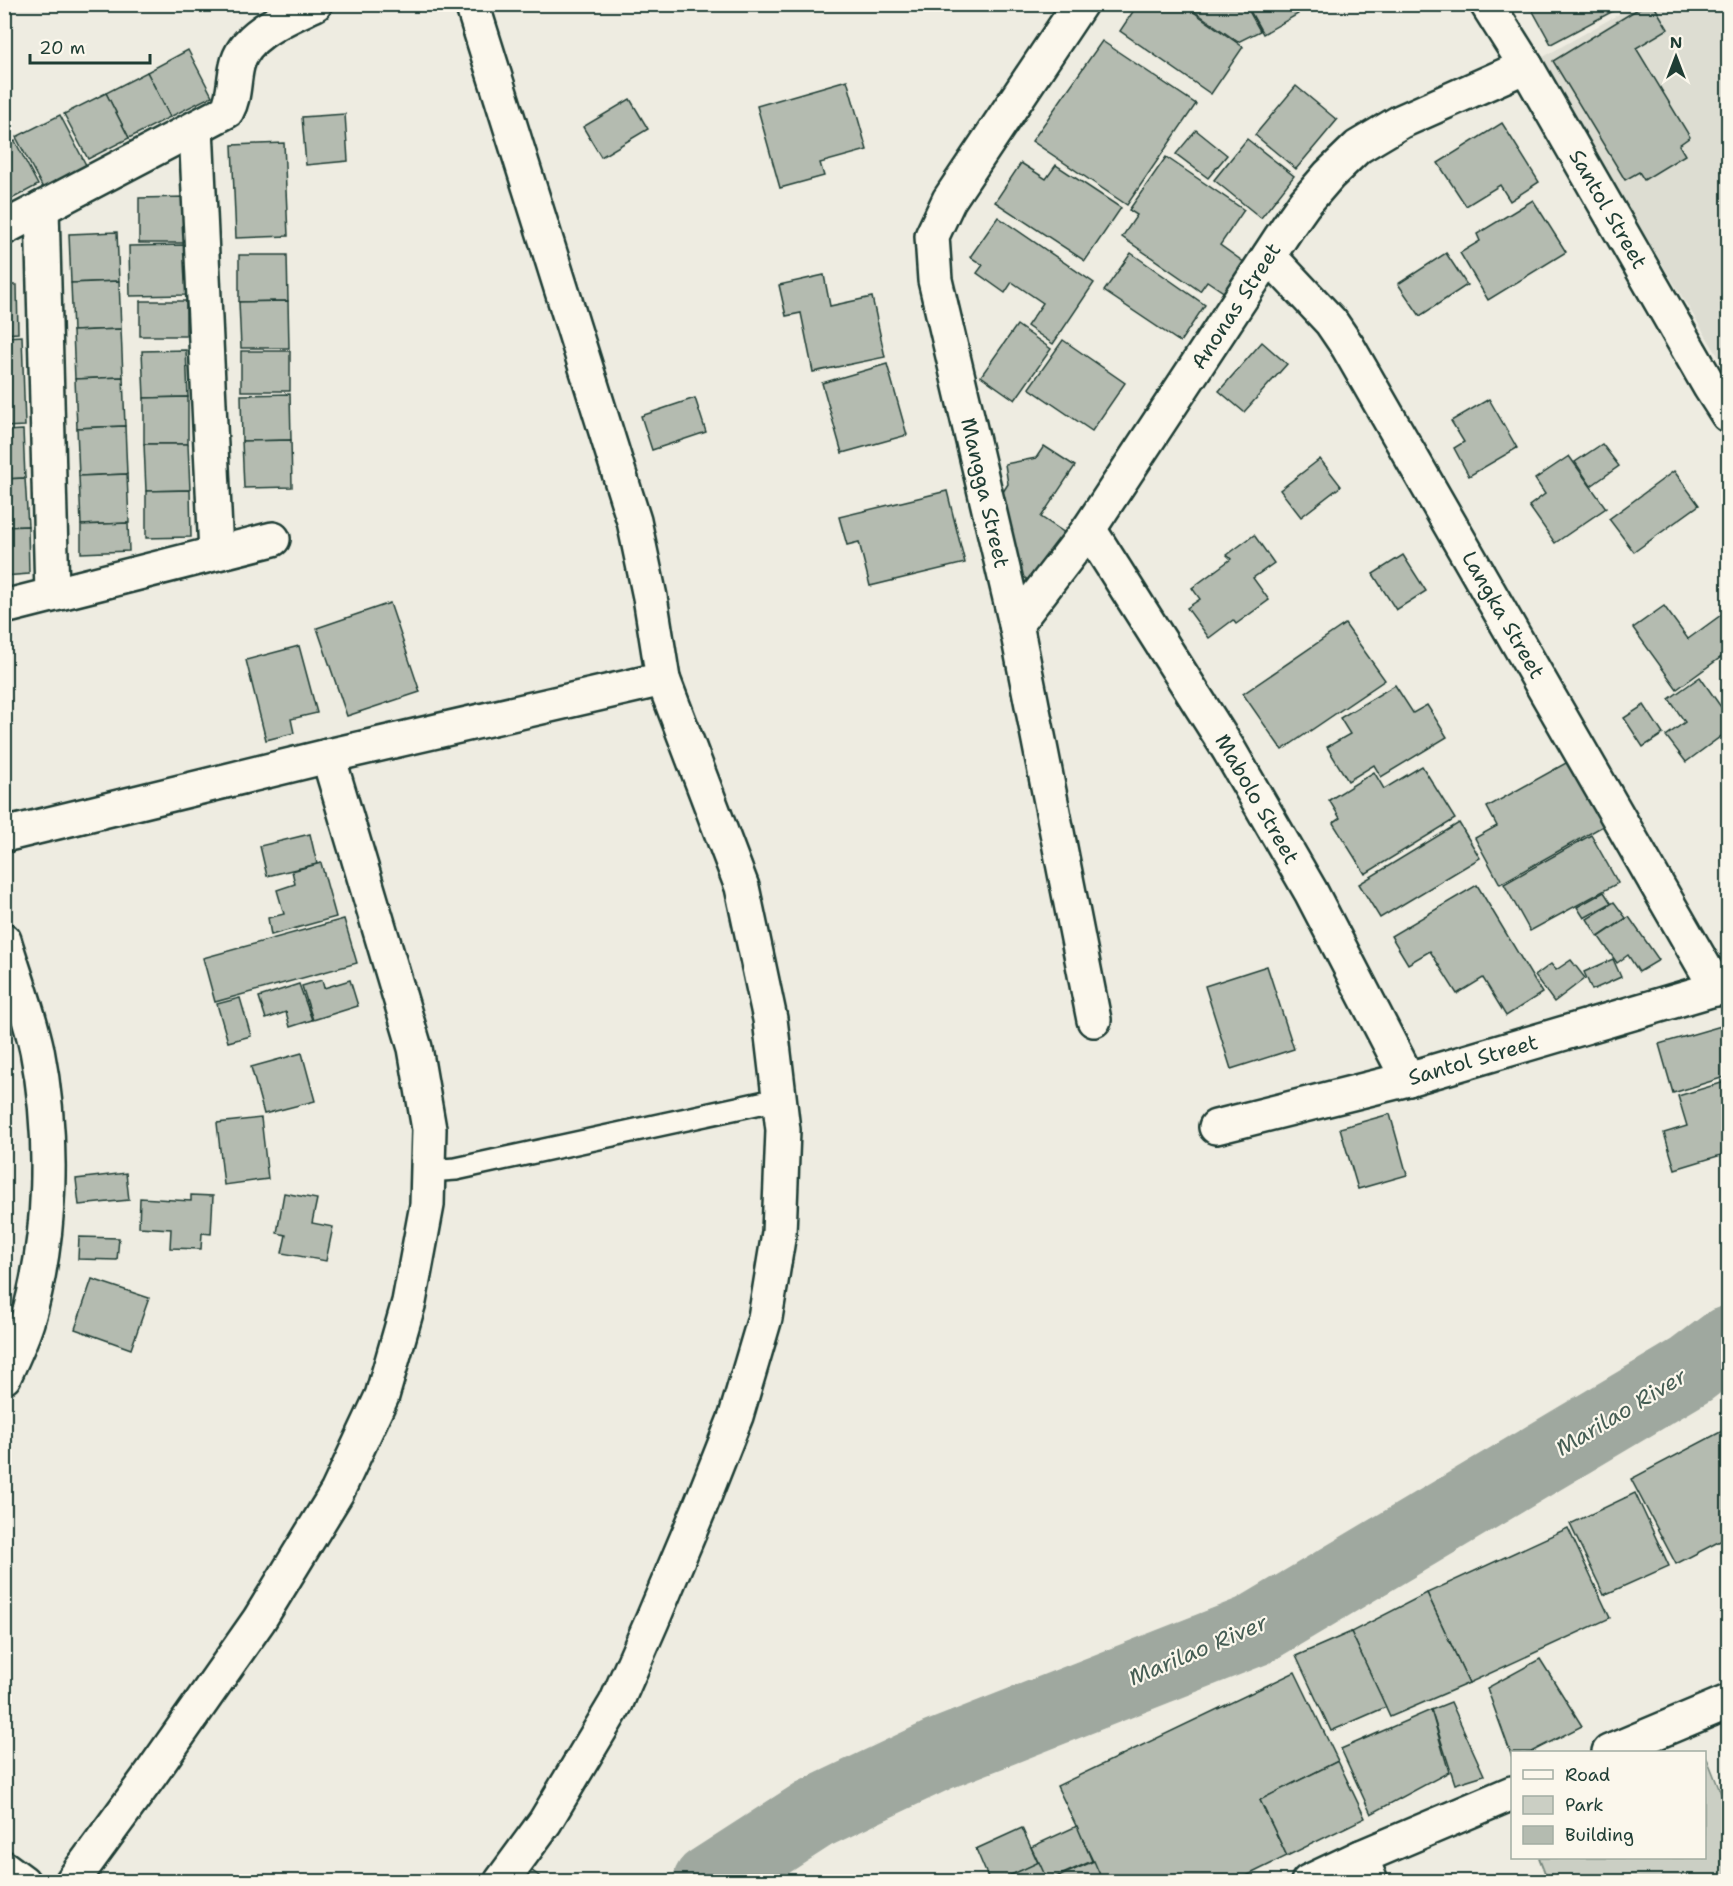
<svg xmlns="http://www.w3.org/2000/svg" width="1733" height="1886" viewBox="0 0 1733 1886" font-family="'Shantell Sans',sans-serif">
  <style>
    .built { fill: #ddddd2 }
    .green { fill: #cbcfc4; stroke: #75867c; stroke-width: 1.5 }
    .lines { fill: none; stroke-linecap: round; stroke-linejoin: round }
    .river { stroke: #9fa89f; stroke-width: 72 }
    .building { fill: #b4bbb0; stroke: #1f3d34; stroke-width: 1.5 }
    .service-casing { stroke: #1f3d34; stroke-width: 26 }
    .minor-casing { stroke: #1f3d34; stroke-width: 38 }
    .tertiary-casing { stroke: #1f3d34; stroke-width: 38 }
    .service { stroke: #fbf7ec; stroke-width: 21 }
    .minor { stroke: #fbf7ec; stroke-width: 33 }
    .tertiary { stroke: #fbf7ec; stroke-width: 33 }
    .labels { text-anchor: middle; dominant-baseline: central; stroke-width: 4.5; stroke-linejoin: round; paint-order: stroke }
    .street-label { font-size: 21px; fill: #1f3d34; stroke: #fbf7ec }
    .water-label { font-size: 22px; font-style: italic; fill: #455d54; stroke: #fbf7ec }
  </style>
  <rect width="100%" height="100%" fill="#eeece1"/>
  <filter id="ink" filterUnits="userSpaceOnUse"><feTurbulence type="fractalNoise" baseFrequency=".0167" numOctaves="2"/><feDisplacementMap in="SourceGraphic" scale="12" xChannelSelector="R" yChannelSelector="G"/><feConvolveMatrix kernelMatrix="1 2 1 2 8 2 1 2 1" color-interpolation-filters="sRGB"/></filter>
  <g filter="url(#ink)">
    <!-- built -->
    <path class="built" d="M 1635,5 L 1728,5 L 1728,360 L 1723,364 L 1538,60 Z"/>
    <!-- green -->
    <path class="green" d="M 1704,1751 L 1728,1811 L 1728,1881 L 1548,1881 L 1539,1858 L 1704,1858 L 1704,1752 L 1700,1752 Z"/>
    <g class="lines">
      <!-- river -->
      <path class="river" d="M 709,1882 L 814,1814 L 938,1755 L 1253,1631 L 1691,1370 L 1728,1342"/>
    </g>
    <!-- building -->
    <g class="building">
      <path d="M 1138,4 L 1182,4 L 1243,47 L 1211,94 L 1120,31 Z"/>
      <path d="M 1184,4 L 1245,4 L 1260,31 L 1238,42 Z"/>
      <path d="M 1253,4 L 1293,4 L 1298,14 L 1263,34 L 1248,7 Z"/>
      <path d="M 1529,4 L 1617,4 L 1619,8 L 1551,44 Z"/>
      <path d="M 1646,4 L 1653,4 L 1668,29 L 1636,48 L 1690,137 L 1679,145 L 1685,155 L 1644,180 L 1639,172 L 1625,180 L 1553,61 Z"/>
      <path d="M 1102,41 L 1196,104 L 1127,205 L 1032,141 Z"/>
      <path d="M 188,50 L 212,96 L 170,117 L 147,72 Z"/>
      <path d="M 147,72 L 170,117 L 129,138 L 106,93 Z"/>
      <path d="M 847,80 L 867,150 L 820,163 L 824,176 L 780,188 L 757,106 Z"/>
      <path d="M 1296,86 L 1337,120 L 1296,169 L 1255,135 Z"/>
      <path d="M 106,93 L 129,138 L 88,159 L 64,114 Z"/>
      <path d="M 630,99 L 648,129 L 601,157 L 583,127 Z"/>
      <path d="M 345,114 L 348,161 L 306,165 L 302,117 Z"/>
      <path d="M 60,115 L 86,165 L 43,188 L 16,137 Z"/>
      <path d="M 1502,123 L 1539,182 L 1510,201 L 1500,185 L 1466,206 L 1438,163 Z"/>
      <path d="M 1196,130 L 1227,155 L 1208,178 L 1176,154 Z"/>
      <path d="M 1247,139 L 1294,176 L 1261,218 L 1214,180 Z"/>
      <path d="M 15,141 L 38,185 L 4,203 L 4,147 Z"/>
      <path d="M 284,143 L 288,236 L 236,238 L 232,145 Z"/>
      <path d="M 1166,157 L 1244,210 L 1220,245 L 1245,263 L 1225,293 L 1207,281 L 1200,291 L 1122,237 L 1137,215 L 1129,210 Z"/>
      <path d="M 1021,163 L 1046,179 L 1056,165 L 1121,208 L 1085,261 L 995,202 Z"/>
      <path d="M 185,197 L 186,243 L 139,243 L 139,198 Z"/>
      <path d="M 1533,200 L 1566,252 L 1488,300 L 1460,253 L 1480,241 L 1477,234 Z"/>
      <path d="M 998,217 L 1094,283 L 1053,344 L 1027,326 L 1043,303 L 1012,282 L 1005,293 L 977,273 L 983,265 L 970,257 Z"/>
      <path d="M 117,232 L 119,281 L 71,283 L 69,234 Z"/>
      <path d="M 186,245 L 187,295 L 130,296 L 129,246 Z"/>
      <path d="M 1131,253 L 1205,305 L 1180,342 L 1104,291 Z"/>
      <path d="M 1446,253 L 1467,285 L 1420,316 L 1398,284 Z"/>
      <path d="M 239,255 L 287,255 L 288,301 L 239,302 Z"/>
      <path d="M 824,275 L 830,306 L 872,297 L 885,357 L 813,372 L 801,313 L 786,316 L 779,285 Z"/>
      <path d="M 119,281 L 121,329 L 73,331 L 71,283 Z"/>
      <path d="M 4,285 L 17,285 L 18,333 L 4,334 Z"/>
      <rect x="140" y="301" width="46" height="35"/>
      <path d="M 288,301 L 289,348 L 241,348 L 239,302 Z"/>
      <path d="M 1017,325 L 1051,349 L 1015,400 L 981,376 Z"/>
      <path d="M 121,329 L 123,377 L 75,379 L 73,331 Z"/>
      <path d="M 22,336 L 25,426 L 4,427 L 4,337 Z"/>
      <path d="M 1063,340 L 1125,383 L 1092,431 L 1029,388 Z"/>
      <path d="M 1262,342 L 1287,364 L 1244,412 L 1219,391 Z"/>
      <path d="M 186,350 L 188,397 L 144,398 L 142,351 Z"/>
      <rect x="241" y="351" width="49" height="40"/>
      <path d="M 887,364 L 907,435 L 842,453 L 822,383 Z"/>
      <path d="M 123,377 L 125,426 L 77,428 L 75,379 Z"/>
      <path d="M 290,394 L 291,440 L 242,441 L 241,395 Z"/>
      <path d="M 188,397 L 188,444 L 144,444 L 144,398 Z"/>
      <path d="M 695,398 L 706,432 L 652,450 L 641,416 Z"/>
      <path d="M 1489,399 L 1517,448 L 1469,476 L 1454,448 L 1464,442 L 1451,421 Z"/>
      <path d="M 125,426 L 127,474 L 79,476 L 77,428 Z"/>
      <path d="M 23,430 L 25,478 L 4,479 L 4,431 Z"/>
      <path d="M 291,440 L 292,487 L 244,488 L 242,441 Z"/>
      <path d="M 144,444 L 188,444 L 190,490 L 146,491 Z"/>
      <path d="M 1602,444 L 1619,466 L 1591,486 L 1575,462 Z"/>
      <path d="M 1044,446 L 1075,466 L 1041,517 L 1065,533 L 1031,582 L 1018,573 L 1003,492 L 1008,484 L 1005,464 L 1036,458 Z"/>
      <path d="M 1569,456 L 1606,508 L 1555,543 L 1529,506 L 1545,494 L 1535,479 Z"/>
      <path d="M 1320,459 L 1341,486 L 1301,517 L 1280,490 Z"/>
      <path d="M 1674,471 L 1699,505 L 1634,552 L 1609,519 Z"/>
      <path d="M 127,474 L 129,523 L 81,525 L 79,476 Z"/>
      <path d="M 25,478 L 28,526 L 4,527 L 4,479 Z"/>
      <path d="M 190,490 L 191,537 L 146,538 L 146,491 Z"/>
      <path d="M 947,491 L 965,563 L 870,586 L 859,542 L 847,545 L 839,517 Z"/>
      <path d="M 128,523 L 129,551 L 81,553 L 81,525 Z"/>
      <path d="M 28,526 L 29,574 L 4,576 L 4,527 Z"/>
      <path d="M 1254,535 L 1274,563 L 1253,578 L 1269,600 L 1236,624 L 1233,620 L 1209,638 L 1187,608 L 1200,599 L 1192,588 L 1231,559 L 1227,555 Z"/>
      <path d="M 1403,555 L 1426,591 L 1396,610 L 1373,574 Z"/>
      <path d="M 390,603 L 420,692 L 347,716 L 317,628 Z"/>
      <path d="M 1664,606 L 1688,639 L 1728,610 L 1728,652 L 1677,689 L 1633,628 Z"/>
      <path d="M 1345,624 L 1385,680 L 1282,750 L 1243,694 Z"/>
      <path d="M 299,646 L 317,713 L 291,719 L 294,733 L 266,740 L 246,660 Z"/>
      <path d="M 1700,677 L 1728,717 L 1728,731 L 1686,762 L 1666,736 L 1685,722 L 1669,699 Z"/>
      <path d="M 1395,685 L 1413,713 L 1427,705 L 1447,737 L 1381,777 L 1374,765 L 1348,781 L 1327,747 L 1350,734 L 1340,718 Z"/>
      <path d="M 1644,705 L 1663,734 L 1643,747 L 1624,718 Z"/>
      <path d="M 1575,758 L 1612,821 L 1500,884 L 1475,838 L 1497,826 L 1487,807 Z"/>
      <path d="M 1422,766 L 1455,819 L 1365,874 L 1333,823 L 1340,818 L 1329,800 L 1374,772 L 1384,789 Z"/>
      <path d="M 1459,823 L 1480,858 L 1380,918 L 1359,884 Z"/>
      <path d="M 310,834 L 317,864 L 267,876 L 260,846 Z"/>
      <path d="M 1591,835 L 1618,883 L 1530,931 L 1504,884 Z"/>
      <path d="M 321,863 L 336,917 L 271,935 L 268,918 L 284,914 L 277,890 L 295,884 L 292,871 Z"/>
      <path d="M 1477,885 L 1542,993 L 1506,1016 L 1483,978 L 1457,994 L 1430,951 L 1408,964 L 1391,936 Z"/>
      <path d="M 1604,892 L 1611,903 L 1584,918 L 1577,907 Z"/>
      <path d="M 1614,902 L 1626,918 L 1598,937 L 1587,919 Z"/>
      <path d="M 1629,917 L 1659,960 L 1639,972 L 1628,955 L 1617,963 L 1599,937 Z"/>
      <path d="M 344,919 L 357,963 L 215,1002 L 203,958 Z"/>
      <path d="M 1613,959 L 1621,977 L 1592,990 L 1584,972 Z"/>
      <path d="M 1571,960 L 1585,978 L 1554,1002 L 1535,976 L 1551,964 L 1556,970 Z"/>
      <path d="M 1267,966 L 1294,1049 L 1231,1069 L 1205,986 Z"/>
      <path d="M 322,980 L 324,988 L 350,980 L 358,1006 L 313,1020 L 302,986 Z"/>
      <path d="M 299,984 L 312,1020 L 290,1027 L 286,1012 L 266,1019 L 259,997 Z"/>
      <path d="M 240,998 L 251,1036 L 228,1042 L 217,1004 Z"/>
      <path d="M 1728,1024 L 1728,1076 L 1673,1093 L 1659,1044 Z"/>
      <path d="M 302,1053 L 315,1101 L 264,1114 L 251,1067 Z"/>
      <path d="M 1728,1081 L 1728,1153 L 1675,1169 L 1664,1133 L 1687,1126 L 1678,1096 Z"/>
      <path d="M 1390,1114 L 1407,1175 L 1358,1189 L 1340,1128 Z"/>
      <path d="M 261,1118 L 268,1179 L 224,1185 L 217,1123 Z"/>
      <path d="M 126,1173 L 129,1200 L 79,1205 L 76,1179 Z"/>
      <path d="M 284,1193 L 317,1199 L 312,1223 L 333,1227 L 326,1261 L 282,1253 L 286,1235 L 277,1233 Z"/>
      <path d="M 191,1195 L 213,1196 L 211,1234 L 202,1233 L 201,1249 L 170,1248 L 171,1229 L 139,1227 L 140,1198 L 191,1201 Z"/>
      <path d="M 79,1237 L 119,1238 L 117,1260 L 78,1259 Z"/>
      <path d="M 92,1279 L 149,1298 L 131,1349 L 75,1329 Z"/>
      <path d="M 1728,1428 L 1728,1537 L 1676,1564 L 1631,1479 Z"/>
      <path d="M 1635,1493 L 1669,1566 L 1604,1595 L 1570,1524 Z"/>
      <path d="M 1568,1528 L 1610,1618 L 1469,1683 L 1427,1593 Z"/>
      <path d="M 1427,1593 L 1469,1683 L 1390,1717 L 1351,1632 Z"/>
      <path d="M 1351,1632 L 1386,1707 L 1331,1731 L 1296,1656 Z"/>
      <path d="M 1540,1659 L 1582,1726 L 1531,1752 L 1512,1752 L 1512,1757 L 1487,1688 Z"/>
      <path d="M 1295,1672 L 1338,1761 L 1260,1800 L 1287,1856 L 1234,1882 L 1103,1882 L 1057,1786 Z"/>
      <path d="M 1451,1702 L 1484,1775 L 1455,1784 L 1431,1710 Z"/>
      <path d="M 1431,1710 L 1449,1772 L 1371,1814 L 1341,1749 Z"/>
      <path d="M 1338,1761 L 1365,1818 L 1287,1856 L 1260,1800 Z"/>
      <path d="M 1077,1826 L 1092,1861 L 1047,1881 L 1031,1847 Z"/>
      <path d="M 1022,1828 L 1038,1863 L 995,1882 L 990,1882 L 976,1849 Z"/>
      <path d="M 1094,1861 L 1103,1882 L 1049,1882 L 1049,1881 Z"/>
      <path d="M 1039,1862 L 1048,1882 L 996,1882 Z"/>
      <path d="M 527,1867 L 547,1882 L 517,1882 Z"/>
    </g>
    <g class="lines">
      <defs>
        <path id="service" d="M 428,1171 L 456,1169 L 779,1099"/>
        <g id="minor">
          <path d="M 472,4 L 634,521 L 650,597 L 663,679 L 742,887 L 770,1019 L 783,1130 L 779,1233 L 765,1318 L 736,1416 L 700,1507 L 652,1621 L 616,1703 L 545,1822 L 501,1882"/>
          <path d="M 1080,4 L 949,200 L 932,236 L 935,280 L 1016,624 L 1094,1020"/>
          <path d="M 1487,4 L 1526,66 L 1710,387 L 1728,415"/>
          <path d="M 196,128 L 216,553"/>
          <path d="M 42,208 L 52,594"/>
          <path d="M 4,228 L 227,111 C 235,96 233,83 237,66 C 243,34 288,17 315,4"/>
          <path d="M 1269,256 L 1331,322 L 1348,347 L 1717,989"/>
          <path d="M 1089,529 L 1229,750 L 1311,892 L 1408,1079"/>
          <path d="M 4,607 L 273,539"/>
          <path d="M 1016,624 L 1089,529 L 1287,228 L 1304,204 L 1329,175 L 1358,147 L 1400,122 L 1526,66"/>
          <path d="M 4,835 L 328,756 L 663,679"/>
          <path d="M 4,940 C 15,976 29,1013 37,1050 C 54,1136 52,1237 27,1322 C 21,1341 12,1359 4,1377"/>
          <path d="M 1216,1127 L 1408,1079 L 1728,985"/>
          <path d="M 1361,1857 L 1371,1882"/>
          <path d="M 4,1868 L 23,1882"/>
          <path d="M 72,1882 L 151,1774 L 259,1620 L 337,1492 L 382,1396 L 409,1302 L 427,1205 L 429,1129 L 415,1048 L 328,756"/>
        </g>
        <g id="tertiary">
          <path d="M 1609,1752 L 1728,1702"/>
          <path d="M 1308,1882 L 1361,1857 L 1512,1793"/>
        </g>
      </defs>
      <!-- service casing -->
      <use href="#service" class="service-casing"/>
      <!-- minor casing -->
      <use href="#minor" class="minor-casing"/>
      <!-- tertiary casing -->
      <use href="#tertiary" class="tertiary-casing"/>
      <!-- service -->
      <use href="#service" class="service"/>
      <!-- minor -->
      <use href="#minor" class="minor"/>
      <!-- tertiary -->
      <use href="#tertiary" class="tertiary"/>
    </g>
  </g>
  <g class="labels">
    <!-- street labels -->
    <g class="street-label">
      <text transform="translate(1608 209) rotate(60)">Santol Street</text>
      <text transform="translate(1236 306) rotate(-57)">Anonas Street</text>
      <text transform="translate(985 493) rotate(77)">Mangga Street</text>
      <text transform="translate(1503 615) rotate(60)">Langka Street</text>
      <text transform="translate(1257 799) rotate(60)">Mabolo Street</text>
      <text transform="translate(1473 1060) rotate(-16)">Santol Street</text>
    </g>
    <!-- water labels -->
    <g class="water-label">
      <text transform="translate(1621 1412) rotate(-31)">Marilao River</text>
      <text transform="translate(1198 1650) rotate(-23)">Marilao River</text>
    </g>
  </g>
  <!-- margin -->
  <rect width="1733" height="1886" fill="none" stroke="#fbf7ec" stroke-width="24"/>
  <rect x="12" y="12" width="1709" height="1862" fill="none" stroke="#1f3d34" stroke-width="2" filter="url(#ink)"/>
  <!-- legend -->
  <rect x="1511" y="1751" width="195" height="108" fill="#fbf7ec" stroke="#a3ada2" stroke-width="1.5"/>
  <rect x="1523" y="1770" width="30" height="9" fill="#fbf7ec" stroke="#a3ada2" stroke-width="1.5"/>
  <text x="1565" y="1781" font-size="18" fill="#1f3d34">Road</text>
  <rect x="1523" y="1796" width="30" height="18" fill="#cbcfc4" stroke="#a3ada2" stroke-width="1.5"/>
  <text x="1565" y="1811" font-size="18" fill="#1f3d34">Park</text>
  <rect x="1523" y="1826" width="30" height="18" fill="#b4bbb0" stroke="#a3ada2" stroke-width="1.5"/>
  <text x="1565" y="1841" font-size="18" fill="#1f3d34">Building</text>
  <!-- north arrow -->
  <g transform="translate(1676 57)" stroke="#fbf7ec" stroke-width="4.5" paint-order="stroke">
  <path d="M0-4.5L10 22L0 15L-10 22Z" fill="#1f3d34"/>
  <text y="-9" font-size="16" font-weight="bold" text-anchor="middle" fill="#1f3d34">N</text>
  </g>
  <!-- scale -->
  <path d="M30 54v9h120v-9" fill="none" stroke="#1f3d34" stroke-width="3"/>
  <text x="39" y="54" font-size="18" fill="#1f3d34" stroke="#fbf7ec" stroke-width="4.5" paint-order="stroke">20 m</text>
</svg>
